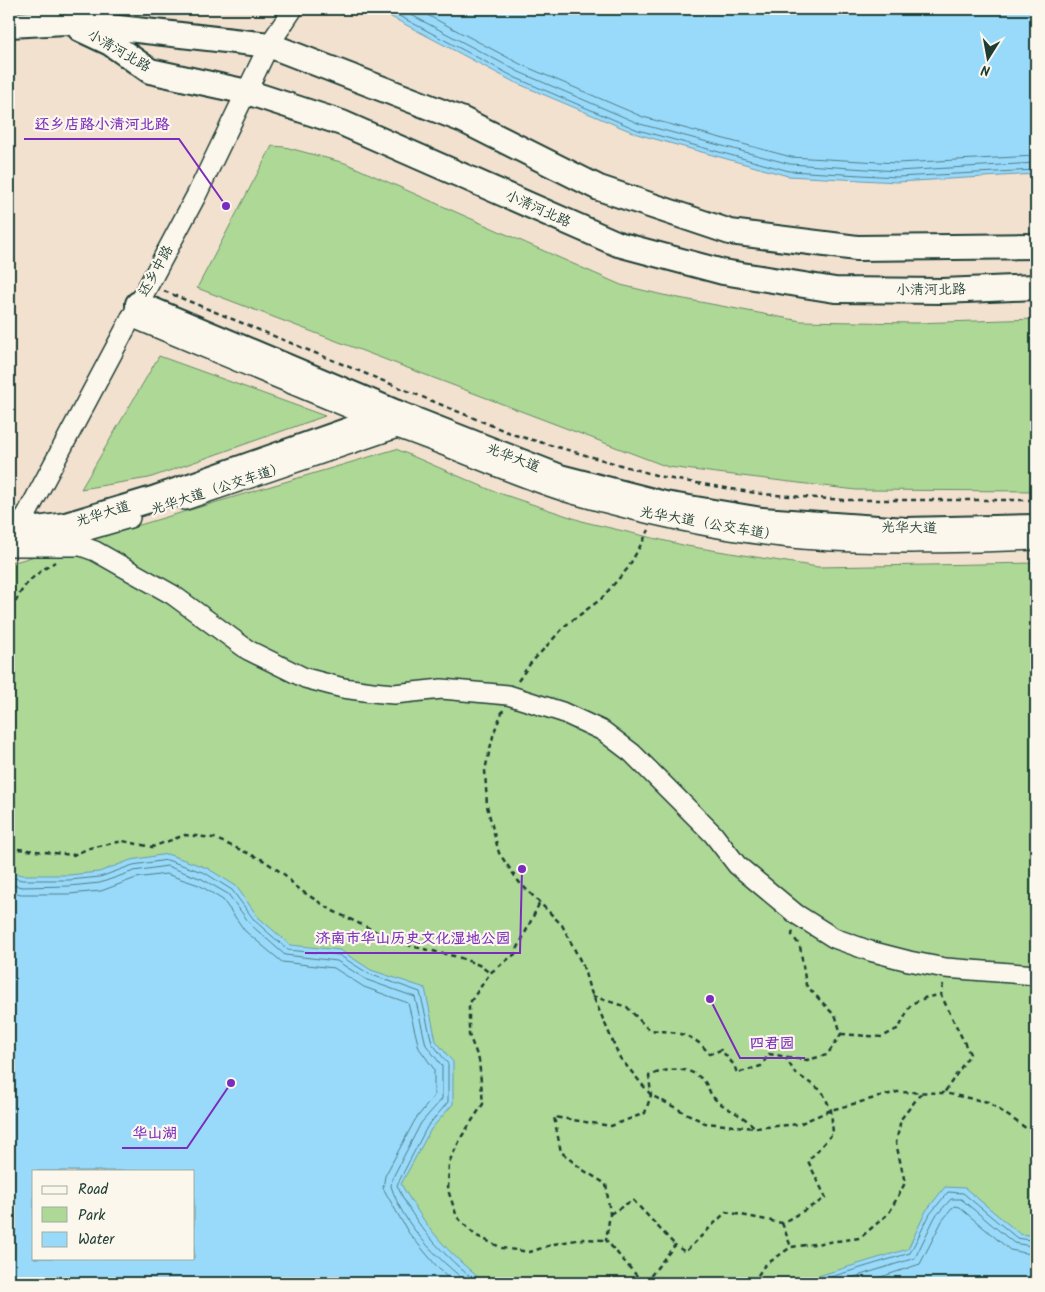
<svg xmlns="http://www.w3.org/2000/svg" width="1045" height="1292" viewBox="0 0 1045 1292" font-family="Kalam,'LXGW WenKai TC',sans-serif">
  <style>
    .green { fill: #add896; stroke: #668a65; fill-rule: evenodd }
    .water { fill: #99dafb; stroke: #689bab; fill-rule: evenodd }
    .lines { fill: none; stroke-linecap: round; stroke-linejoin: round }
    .shore { stroke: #507c84; stroke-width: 1 }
    .minor-casing { stroke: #1f3d34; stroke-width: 22 }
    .major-casing { stroke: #1f3d34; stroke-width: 28 }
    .path { stroke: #1f3d34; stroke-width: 2.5; stroke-dasharray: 5 4; stroke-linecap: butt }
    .minor { stroke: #fbf7ec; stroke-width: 19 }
    .major { stroke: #fbf7ec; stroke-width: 24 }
    .labels { text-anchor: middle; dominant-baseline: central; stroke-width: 4.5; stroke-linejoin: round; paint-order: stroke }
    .street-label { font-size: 14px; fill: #1f3d34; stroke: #fbf7ec }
    .leader { fill: none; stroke: #7b2cbf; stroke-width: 2 }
    .callout-dot { fill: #7b2cbf; stroke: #fbf7ec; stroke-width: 2 }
    .callout-label { font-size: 15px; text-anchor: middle; font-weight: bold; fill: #7b2cbf; stroke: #fbf7ec; stroke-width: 4.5; stroke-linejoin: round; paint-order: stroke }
  </style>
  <rect width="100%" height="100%" fill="#f3e1d0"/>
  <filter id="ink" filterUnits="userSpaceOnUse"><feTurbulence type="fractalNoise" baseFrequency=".02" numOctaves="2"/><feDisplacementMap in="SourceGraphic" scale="10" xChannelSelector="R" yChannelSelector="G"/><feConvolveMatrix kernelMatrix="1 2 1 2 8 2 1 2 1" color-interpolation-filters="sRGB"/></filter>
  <g filter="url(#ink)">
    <!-- green -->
    <g class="green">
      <path d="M 272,146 L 285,147 L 345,163 L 621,285 L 663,295 L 801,321 L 914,323 L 1036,319 L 1036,491 L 856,490 L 668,467 L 197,288 Z"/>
      <path d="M 159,356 L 325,416 L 149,478 L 81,489 Z"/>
      <path d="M 396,449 L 493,491 L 585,522 L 687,546 L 818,567 L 1036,563 L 1036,1283 L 9,1283 L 9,562 L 18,561 ZM 34,1171 L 194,1171 L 194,1258 L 34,1258 Z"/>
    </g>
    <!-- water -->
    <g class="water">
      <path d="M 376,9 L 1036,9 L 1036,174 L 897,182 L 788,176 L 637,134 L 514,82 Z"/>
      <path d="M 167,854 L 207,868 L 236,886 L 258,917 L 290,945 L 340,950 L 371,970 L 425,988 L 436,1041 L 453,1062 L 453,1104 L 431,1129 L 401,1184 C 427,1229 446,1251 485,1283 L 9,1283 L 9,872 L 22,875 L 69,875 L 99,872 L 131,860 ZM 34,1171 L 194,1171 L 194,1258 L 34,1258 Z"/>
      <path d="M 945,1187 L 965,1188 L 1020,1234 L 1036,1236 L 1036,1283 L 803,1283 L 808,1279 L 908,1249 L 926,1211 Z"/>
    </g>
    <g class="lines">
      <!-- shore -->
      <g class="shore">
        <path d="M 386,9 L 516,78 L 638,130 L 789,171 L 897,177 L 1036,170"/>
        <path d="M 400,9 L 519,72 L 640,124 L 790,164 L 897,171 L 1036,163"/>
        <path d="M 416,9 L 522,65 L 643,117 L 791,157 L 897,163 L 1036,156"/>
        <path d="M 9,877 L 22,880 L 69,880 L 100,877 L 133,865 L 167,860 L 205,873 L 232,890 L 255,921 L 288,950 L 339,955 L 369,974 L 420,992 L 432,1043 L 448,1064 L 448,1102 L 427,1127 L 397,1185 C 414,1225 444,1256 478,1283"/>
        <path d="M 9,884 L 22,887 L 69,886 L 100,883 L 134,871 L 167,866 L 202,879 L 228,894 L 251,925 L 285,955 L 337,961 L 367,980 L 415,997 L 426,1045 L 442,1066 L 442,1099 L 421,1123 L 392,1179 L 391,1186 C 403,1225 437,1258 468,1283"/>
        <path d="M 9,891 L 21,894 L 69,894 L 101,891 L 136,878 L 166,874 L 199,885 L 223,900 L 245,931 L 282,962 L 334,968 L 364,987 L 408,1003 L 419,1048 L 434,1069 L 434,1096 L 415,1120 L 385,1176 L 383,1188 L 408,1232 L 439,1269 L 456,1283"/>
        <path d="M 811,1283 L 910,1253 L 930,1214 L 948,1192 L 963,1193 L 1017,1238 L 1036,1241"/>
        <path d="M 835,1283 L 915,1258 L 935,1217 L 951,1199 L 961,1199 L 1014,1243 L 1036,1247"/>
        <path d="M 863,1283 L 920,1264 L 942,1221 L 954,1206 L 959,1207 L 1010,1250 L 1036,1255"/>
      </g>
      <defs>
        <g id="minor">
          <path d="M 131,317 L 397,428 C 456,448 513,476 573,494 C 647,515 726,533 802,539 C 880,545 958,543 1036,540"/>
          <path d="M 185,500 L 397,428"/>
          <path d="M 58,539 L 130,518"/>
          <path d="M 13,540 L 196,196 L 269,45 L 293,9"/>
          <path d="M 10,546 L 81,546 L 95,551 L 173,595 L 248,650 L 305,678 L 343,688 L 372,692 L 394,694 L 442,689 L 508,695 L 562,712 L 603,731 L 632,753 L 713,834 L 737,865 L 796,914 L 834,938 L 870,951 L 909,961 L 945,968 L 1036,975"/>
        </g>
        <g id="major">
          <path d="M 9,25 L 66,22 L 269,45 L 463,120 L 599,188 L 730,232 L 857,248 L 1036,246"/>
          <path d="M 80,29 L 110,43 L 150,71 L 247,92 L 342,123 L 618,244 L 723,272 L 835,290 L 943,291 L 1036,287"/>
          <path d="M 138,304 L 397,413 L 560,477 L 665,504 L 762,520 L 906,530 L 1036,527"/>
          <path d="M 9,533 L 66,525 L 153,499 L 397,413"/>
        </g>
      </defs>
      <!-- minor casing -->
      <use href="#minor" class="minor-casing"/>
      <!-- major casing -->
      <use href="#major" class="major-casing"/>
      <!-- path -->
      <g class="path">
        <path d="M 164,291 L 515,435 L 666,478 L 762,494 L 844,500 L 1036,500"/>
        <path d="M 9,619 C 20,588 26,580 55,562"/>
        <path d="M 518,681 L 530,664 L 566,625 L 601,599 L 628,568 L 649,530"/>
        <path d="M 503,710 L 494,732 L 485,770 L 487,806 L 499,853 L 519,882 L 562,925 L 583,966 L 589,987 L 620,1058 L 651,1095 L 705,1123 L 755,1128 L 799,1124 L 831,1110 L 897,1092 L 944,1093 L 988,1102 L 1036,1135"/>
        <path d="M 9,848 L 73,855 L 90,848 L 123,841 L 152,847 L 185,835 L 214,838 L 263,860 L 285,875 L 297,888 L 333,911 L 379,933 L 411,946 L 458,957 L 479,965 L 490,973"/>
        <path d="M 539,904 L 515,954 L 490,973 L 469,1004 L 469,1035 L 479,1060 L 483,1104 L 462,1136 L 449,1162 L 448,1190 L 457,1217 L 475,1235 L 502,1248 L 530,1252 L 554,1244 L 582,1239 L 606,1240"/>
        <path d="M 943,984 L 941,995 L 970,1054 L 944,1093"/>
        <path d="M 592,996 L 627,1007 L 649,1030 C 673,1032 694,1032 709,1054 L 721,1050 L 734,1065 L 737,1073 L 761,1066 L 769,1054 L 807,1060 L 827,1055 L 841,1034 L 836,1017 L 806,985 L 800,946 L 792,935 L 793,930"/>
        <path d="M 841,1034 L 882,1037 L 899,1028 L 911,1004 L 927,997 L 941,995"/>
        <path d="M 610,1214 L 633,1200 L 675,1245"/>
        <path d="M 782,1223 L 791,1247"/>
        <path d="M 643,1283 L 606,1240 L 610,1214 L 606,1184 L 583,1170 L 561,1152 L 554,1117 L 611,1126 L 645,1113 L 651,1095 L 649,1076 C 667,1068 689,1065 704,1081 C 708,1085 709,1093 714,1098 C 726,1110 743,1114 755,1128"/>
        <path d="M 645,1283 L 675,1245 L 685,1252 L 726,1212 L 782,1223 L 826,1198 L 808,1161 L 833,1133 L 831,1110 L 822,1091 L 795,1073 L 786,1058"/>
        <path d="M 753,1283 L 764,1266 L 791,1247 L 860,1238 L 889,1213 L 905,1183 L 896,1143 L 901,1119 L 923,1091"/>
      </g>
      <!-- minor -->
      <use href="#minor" class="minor"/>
      <!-- major -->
      <use href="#major" class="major"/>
    </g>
  </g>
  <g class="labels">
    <!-- street labels -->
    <g class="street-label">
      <text transform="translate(119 51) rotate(30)">小清河北路</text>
      <text transform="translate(538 209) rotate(24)">小清河北路</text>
      <text transform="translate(156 271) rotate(-61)">还乡中路</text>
      <text transform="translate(931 290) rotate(-1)">小清河北路</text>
      <text transform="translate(513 458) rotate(21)">光华大道</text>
      <text transform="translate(218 489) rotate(-18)">光华大道（公交车道）</text>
      <text transform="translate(103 514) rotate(-17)">光华大道</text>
      <text transform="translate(709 524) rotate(10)">光华大道（公交车道）</text>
      <text transform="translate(909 528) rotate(1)">光华大道</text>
    </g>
  </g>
  <!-- callouts -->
  <path class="leader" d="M226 206L179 139H24M522 869L520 953H305M710 999L740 1058H805M231 1083L187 1148H122"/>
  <g class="callout-dot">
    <circle cx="226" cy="206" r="5"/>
    <circle cx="522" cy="869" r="5"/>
    <circle cx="710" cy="999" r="5"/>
    <circle cx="231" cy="1083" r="5"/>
  </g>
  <g class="callout-label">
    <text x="102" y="129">还乡店路小清河北路</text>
    <text x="413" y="943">济南市华山历史文化湿地公园</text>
    <text x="772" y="1048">四君园</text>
    <text x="155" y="1138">华山湖</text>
  </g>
  <!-- margin -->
  <rect width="1045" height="1292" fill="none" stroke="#fbf7ec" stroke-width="30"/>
  <rect x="15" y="15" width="1015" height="1262" fill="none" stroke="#1f3d34" stroke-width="2" filter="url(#ink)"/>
  <!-- legend -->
  <rect x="32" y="1170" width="162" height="90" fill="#fbf7ec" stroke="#a3ada2"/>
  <rect x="42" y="1186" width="25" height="8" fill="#fbf7ec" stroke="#a3ada2"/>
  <text x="78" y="1194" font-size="15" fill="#1f3d34">Road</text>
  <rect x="42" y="1207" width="25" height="15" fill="#add896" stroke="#a3ada2"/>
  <text x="78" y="1220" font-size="15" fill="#1f3d34">Park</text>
  <rect x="42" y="1232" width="25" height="15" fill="#99dafb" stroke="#a3ada2"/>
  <text x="78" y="1244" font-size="15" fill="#1f3d34">Water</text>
  <!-- north arrow -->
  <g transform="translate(988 58) rotate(191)" stroke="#fbf7ec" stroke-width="4" paint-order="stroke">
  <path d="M0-4L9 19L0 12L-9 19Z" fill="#1f3d34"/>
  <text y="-8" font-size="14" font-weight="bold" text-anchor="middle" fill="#1f3d34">N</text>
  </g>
</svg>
